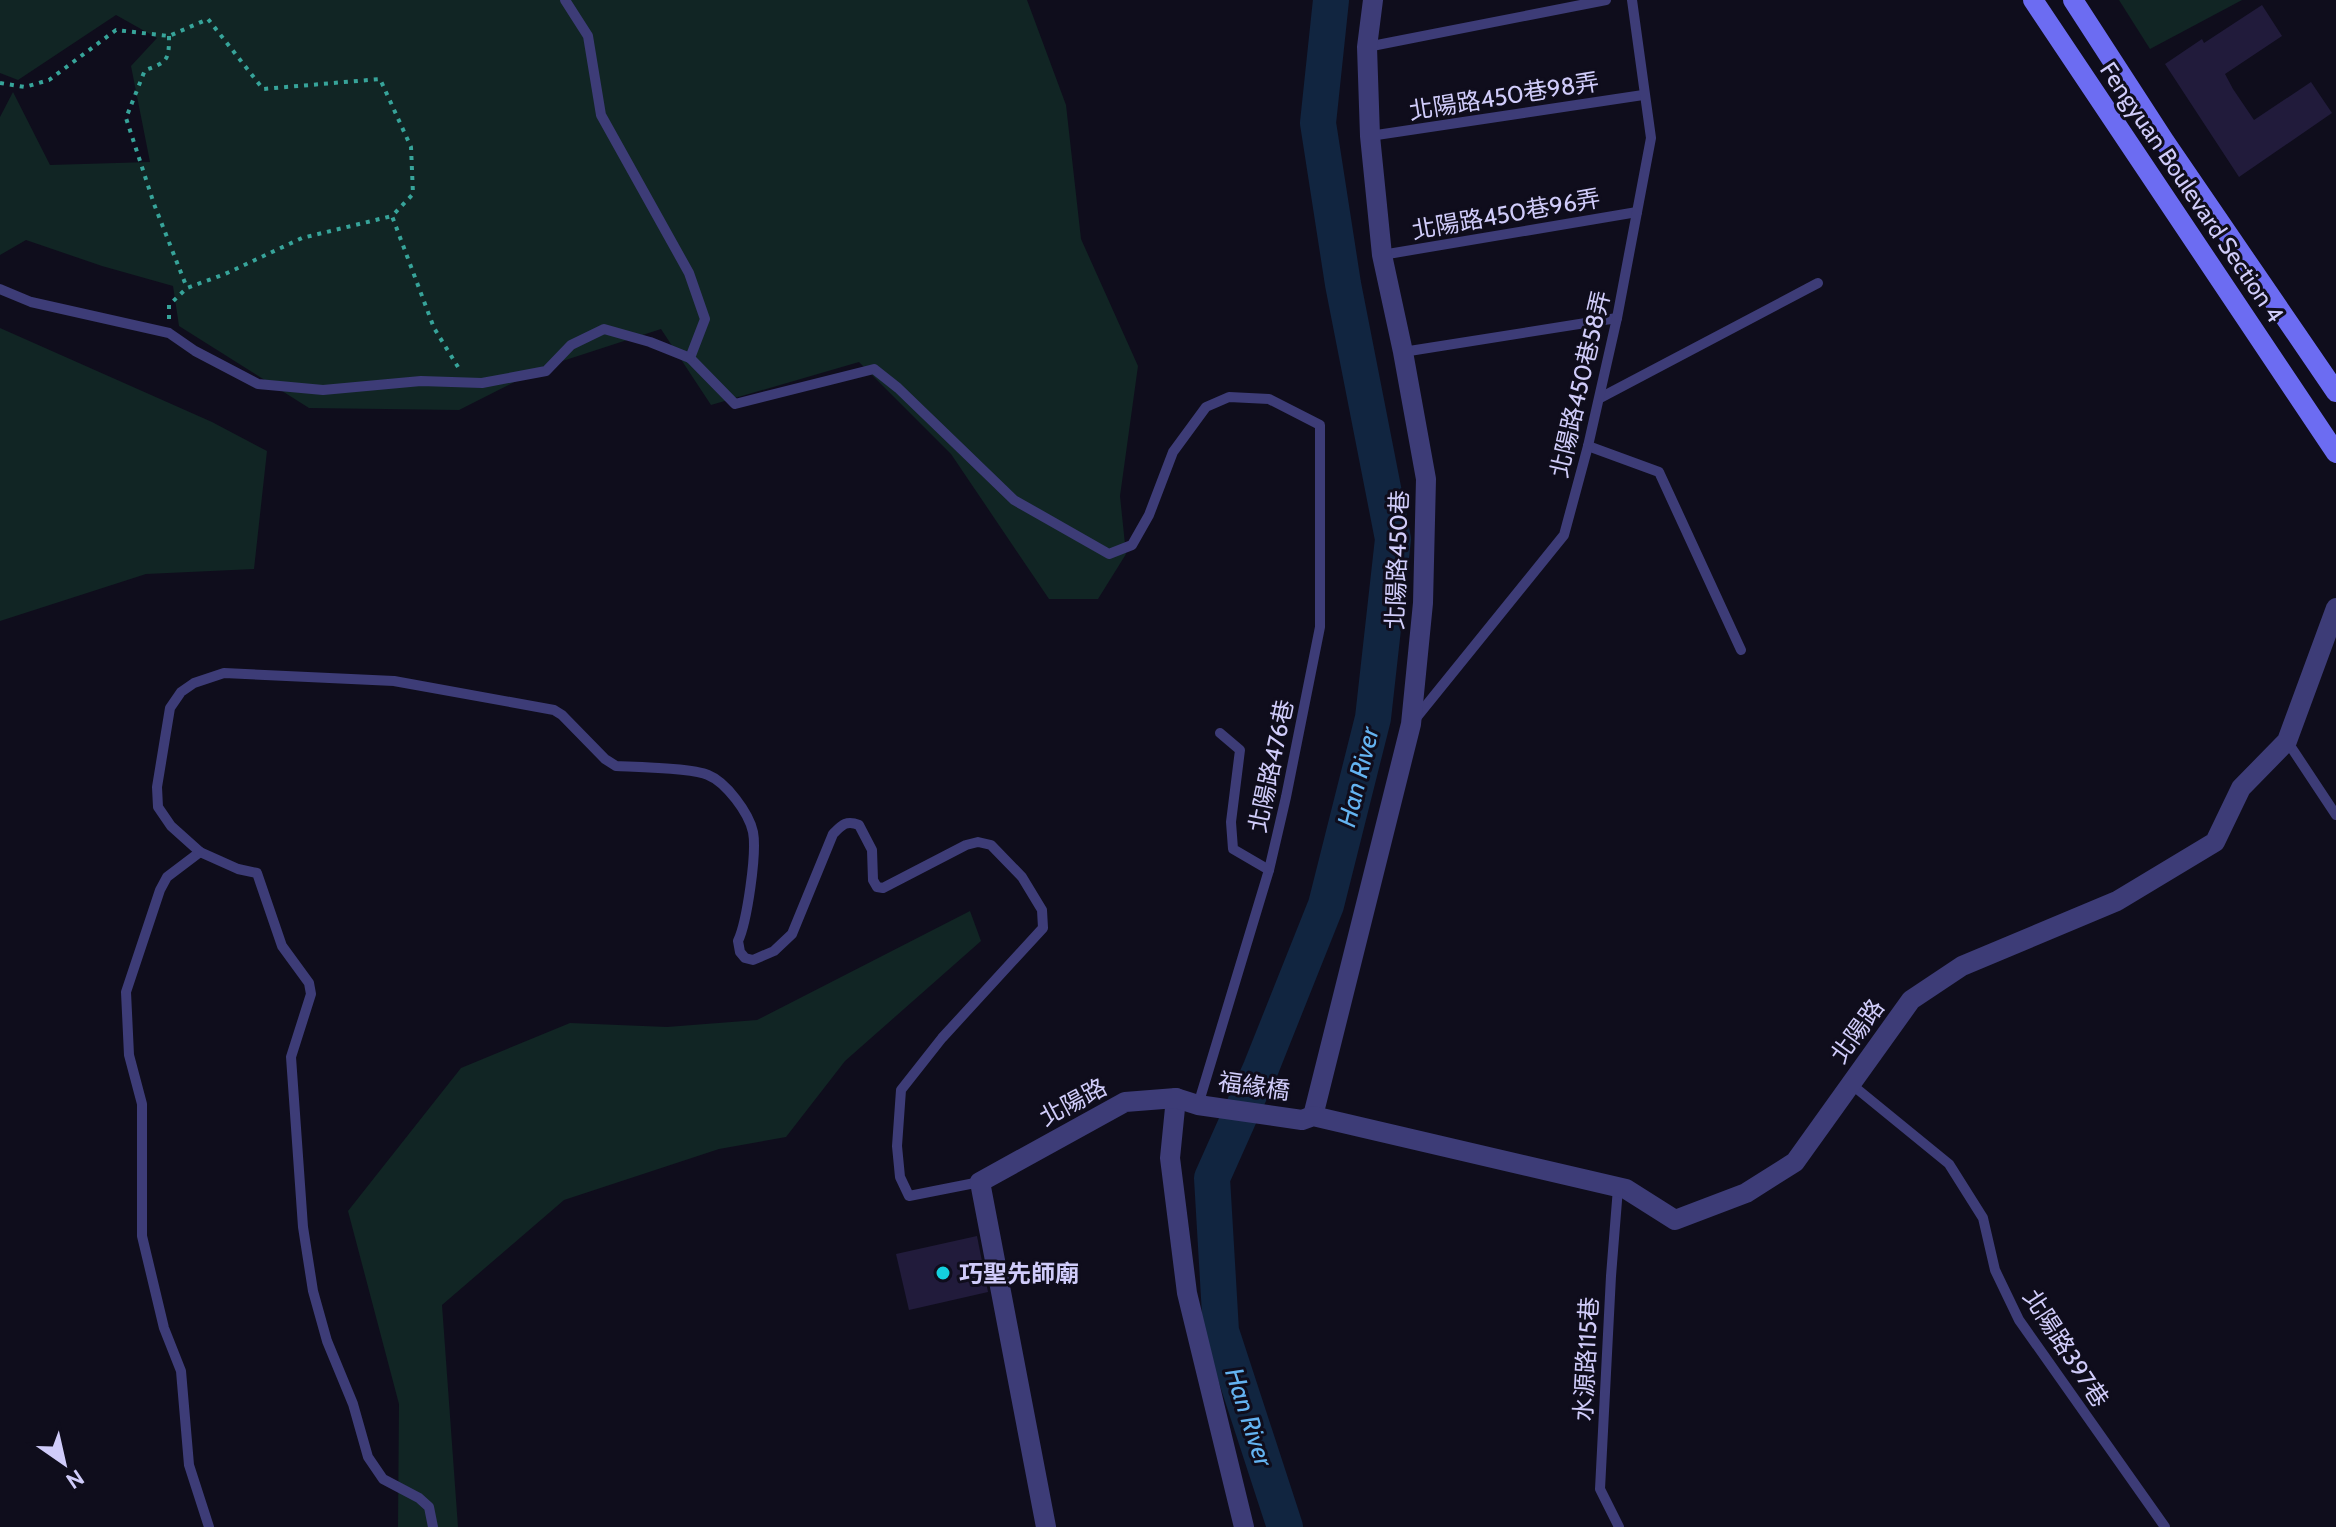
<svg xmlns="http://www.w3.org/2000/svg" width="2336" height="1527" viewBox="0 0 2336 1527" font-family="Cabin,'Noto Sans TC',sans-serif">
  <style>
    .green { fill: #112524 }
    .lines { fill: none; stroke-linecap: round; stroke-linejoin: round }
    .river { stroke: #112540; stroke-width: 36 }
    .building { fill: #211b3b }
    .path { stroke: #37a49a; stroke-width: 4; stroke-dasharray: 4 6; stroke-linecap: butt }
    .lane { stroke: #3d3c77; stroke-width: 10 }
    .street { stroke: #3d3c77; stroke-width: 20 }
    .secondary { stroke: #6c6cf2; stroke-width: 20 }
    .poi-dot { fill: #14d0df; stroke: #0f0d1c; stroke-width: 3 }
    .labels { text-anchor: middle; dominant-baseline: central; stroke-width: 6; stroke-linejoin: round; paint-order: stroke }
    .street-label { font-size: 24px; fill: #d0ccfa; stroke: #0f0d1c }
    .poi-label { font-size: 24px; font-weight: bold; fill: #d0ccfa; stroke: #0f0d1c; text-anchor: start }
    .water-label { font-size: 26px; font-style: italic; fill: #64b3f1; stroke: #0f0d1c }
  </style>
  <rect width="100%" height="100%" fill="#0f0d1c"/>
  <!-- green -->
  <g class="green">
    <path d="M 0,0 L 1027,0 L 1066,105 L 1081,239 L 1138,366 L 1120,496 L 1126,554 L 1098,599 L 1049,599 L 951,454 L 859,362 L 711,405 L 661,329 L 544,367 L 459,410 L 309,408 L 179,326 L 173,286 L 102,266 L 26,240 L 0,255 L 0,117 L 13,92 L 50,165 L 150,162 L 131,66 L 157,38 L 116,15 L 18,80 L 0,73 Z"/>
    <path d="M 2119,0 L 2242,0 L 2150,49 Z"/>
    <path d="M 0,328 L 212,422 L 267,451 L 254,569 L 146,574 L 0,621 Z"/>
    <path d="M 970,911 L 981,941 L 845,1061 L 786,1137 L 719,1149 L 564,1200 L 442,1305 L 458,1527 L 398,1527 L 399,1404 L 348,1211 L 461,1068 L 570,1023 L 667,1027 L 757,1020 Z"/>
  </g>
  <g class="lines">
    <!-- river -->
    <path class="river" d="M 1285,1527 L 1221,1331 L 1212,1178 L 1261,1068 L 1326,905 L 1373,718 L 1393,539 L 1343,284 L 1318,123 L 1331,0"/>
  </g>
  <!-- building -->
  <g class="building">
    <path d="M 2262,5 L 2282,36 L 2225,74 L 2233,89 L 2254,120 L 2311,82 L 2332,113 L 2239,177 L 2165,64 L 2202,39 L 2204,43 Z"/>
    <path d="M 977,1236 L 988,1292 L 909,1310 L 896,1254 Z"/>
  </g>
  <g class="lines">
    <!-- path -->
    <g class="path">
      <path d="M 169,36 C 169,60 168,62 145,70 L 126,118 L 154,204 L 187,288"/>
      <path d="M 0,83 L 25,87 L 49,80 L 116,30 L 169,36 L 208,19 L 263,89 L 380,79 L 411,147 L 413,194 L 392,216 L 434,328 L 458,367"/>
      <path d="M 169,319 L 169,305 L 187,288 L 225,274 L 302,238 L 392,216"/>
    </g>
    <!-- lane -->
    <g class="lane">
      <path d="M 565,0 L 588,36 L 601,115 L 689,273 L 705,319 L 690,358 L 735,404 L 874,369 L 898,388 L 1014,500 L 1109,554 L 1132,545 L 1149,515 L 1173,452 L 1206,407 L 1229,397 L 1269,399 L 1320,425 L 1320,627 L 1286,797 L 1269,870 L 1198,1105"/>
      <path d="M 1367,47 L 1606,0"/>
      <path d="M 1370,136 L 1643,95"/>
      <path d="M 1382,255 L 1637,212"/>
      <path d="M 0,289 L 31,302 L 169,333 L 195,351 L 258,384 L 323,390 L 421,381 L 482,383 L 546,371 L 571,345 L 604,329 L 650,342 L 690,358"/>
      <path d="M 1403,352 L 1617,318"/>
      <path d="M 1600,398 L 1818,283"/>
      <path d="M 1588,446 L 1659,472 L 1741,650"/>
      <path d="M 1416,718 L 1564,535 L 1588,446 L 1617,318 L 1651,138 L 1632,0"/>
      <path d="M 1220,733 L 1240,750 L 1231,822 L 1233,849 L 1269,870"/>
      <path d="M 2287,741 L 2336,815"/>
      <path d="M 200,852 L 167,877 L 160,890 L 126,992 L 129,1055 L 142,1104 L 142,1236 L 164,1328 L 181,1371 L 189,1465 L 209,1527"/>
      <path d="M 1851,1084 L 1949,1164 L 1983,1218 L 1995,1270 L 2019,1320 L 2165,1527"/>
      <path d="M 1618,1188 L 1611,1276 L 1600,1489 L 1619,1527"/>
      <path d="M 433,1527 L 429,1507 L 419,1498 L 383,1479 L 368,1457 L 353,1404 L 327,1341 L 313,1291 L 303,1227 L 291,1057 L 311,994 L 309,983 L 282,946 L 257,873 L 238,869 L 200,852 L 171,826 L 158,807 L 157,787 L 170,708 L 181,692 L 194,683 L 224,673 L 394,681 L 554,710 L 562,715 L 605,759 L 616,766 C 636,767 694,768 708,775 C 726,782 749,813 753,832 C 757,853 747,922 738,941 L 740,952 L 745,958 L 753,960 L 774,951 L 792,934 L 833,834 C 842,825 846,820 859,825 L 872,850 L 873,880 L 877,887 L 883,888 L 966,845 L 978,842 L 991,845 L 1022,877 L 1042,910 L 1043,928 L 942,1038 L 901,1090 L 897,1146 L 900,1177 L 909,1196 L 980,1182"/>
    </g>
    <!-- street -->
    <g class="street">
      <path d="M 1176,1098 L 1170,1158 L 1187,1293 L 1244,1527"/>
      <path d="M 1313,1116 L 1411,724 L 1423,603 L 1426,479 L 1403,352 L 1382,255 L 1370,136 L 1367,47 L 1373,0"/>
      <path d="M 1046,1527 L 980,1182 L 1125,1102 L 1176,1098 L 1198,1105 L 1302,1120 L 1313,1116 L 1626,1189 L 1675,1220 L 1746,1193 L 1795,1162 L 1911,1000 L 1962,966 L 2117,901 L 2215,842 L 2241,788 L 2287,741 L 2336,608"/>
    </g>
    <!-- secondary -->
    <g class="secondary">
      <path d="M 2033,0 L 2336,453"/>
      <path d="M 2073,0 L 2165,142 L 2336,392"/>
    </g>
  </g>
  <!-- markers -->
  <circle class="poi-dot" cx="943" cy="1273" r="8"/>
  <g class="labels">
    <!-- street labels -->
    <g class="street-label">
      <text transform="translate(1504 96) rotate(-9)">北陽路450巷98弄</text>
      <text transform="translate(2192 192) rotate(56)">Fengyuan Boulevard Section 4</text>
      <text transform="translate(1506 214) rotate(-10)">北陽路450巷96弄</text>
      <text transform="translate(1580 384) rotate(-77)">北陽路450巷58弄</text>
      <text transform="translate(1397 560) rotate(-88)">北陽路450巷</text>
      <text transform="translate(1271 766) rotate(-78)">北陽路476巷</text>
      <text transform="translate(1857 1031) rotate(-54)">北陽路</text>
      <text transform="translate(1254 1086) rotate(8)">福緣橋</text>
      <text transform="translate(1073 1102) rotate(-28)">北陽路</text>
      <text transform="translate(2066 1348) rotate(57)">北陽路397巷</text>
      <text transform="translate(1586 1359) rotate(-87)">水源路115巷</text>
    </g>
    <!-- poi labels -->
    <g class="poi-label">
      <text x="959" y="1273">巧聖先師廟</text>
    </g>
    <!-- water labels -->
    <g class="water-label">
      <text transform="translate(1358 777) rotate(-76)">Han River</text>
      <text transform="translate(1249 1417) rotate(72)">Han River</text>
    </g>
  </g>
  <!-- north arrow -->
  <g transform="translate(64 1463) rotate(146)" stroke="#0f0d1c" stroke-width="6" paint-order="stroke">
  <path d="M0-6L14 30L0 20L-14 30Z" fill="#d0ccfa"/>
  <text y="-12" font-size="22" font-weight="bold" text-anchor="middle" fill="#d0ccfa">N</text>
  </g>
</svg>
